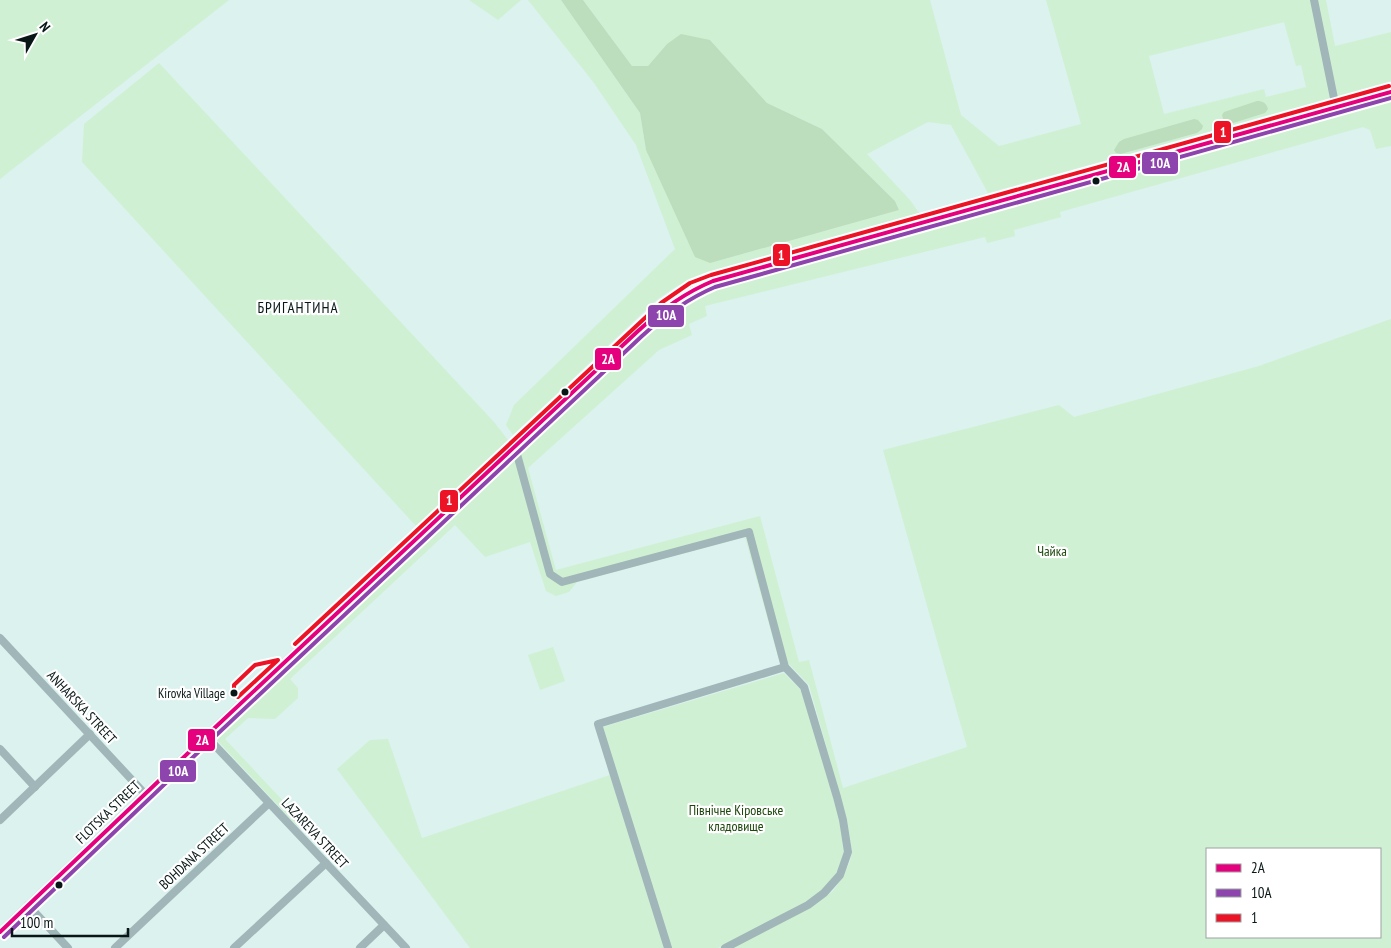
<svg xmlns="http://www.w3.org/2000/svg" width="1391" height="948" viewBox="0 0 1391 948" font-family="'PT Sans Narrow',sans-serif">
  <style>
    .green { fill: #d0f0d3; fill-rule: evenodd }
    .forest { fill: #bcdebd }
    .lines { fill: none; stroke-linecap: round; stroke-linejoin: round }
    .minor { stroke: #a0b6b9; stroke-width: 8 }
    .bus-1-casing { stroke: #fff; stroke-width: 8 }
    .bus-2-casing { stroke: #fff; stroke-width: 8 }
    .bus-3-casing { stroke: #fff; stroke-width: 8 }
    .bus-1 { stroke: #e5007d; stroke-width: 4 }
    .bus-2 { stroke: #8e44ad; stroke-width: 4 }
    .bus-3 { stroke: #eb1325; stroke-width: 4 }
    .bus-dot { fill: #081716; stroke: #fff; stroke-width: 2 }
    .labels { text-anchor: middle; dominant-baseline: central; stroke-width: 4.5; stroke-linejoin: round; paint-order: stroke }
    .bus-label { font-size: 13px; fill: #081716; stroke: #fff; text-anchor: end }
    .park-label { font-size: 14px; fill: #1d470c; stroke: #fff }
    .street-label { font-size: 14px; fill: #081716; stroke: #fff }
    .neighbourhood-label { font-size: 15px; letter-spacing: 1px; fill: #081716; stroke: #fff }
    .line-badge { stroke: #fff; stroke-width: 2 }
    .badge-label { font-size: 14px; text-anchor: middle; font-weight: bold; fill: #fff }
  </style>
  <rect width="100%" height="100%" fill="#dbf2ef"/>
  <!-- green -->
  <g class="green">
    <path d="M 0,0 L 229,0 L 0,179 Z"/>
    <path d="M 469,0 L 521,0 L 498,20 Z"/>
    <path d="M 528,0 L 561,0 L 640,113 L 646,150 L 899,210 L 895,201 L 822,129 L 767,103 L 710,40 L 667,44 L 648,66 L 632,66 L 583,0 L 930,0 L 961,115 L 999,146 L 1081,124 L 1046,0 L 1326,0 L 1335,46 L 1391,32 L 1391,81 L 988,193 L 951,125 L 928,122 L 867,154 L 910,200 L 919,213 L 710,271 C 687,279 670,289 652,304 L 513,435 L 506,425 L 514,405 L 675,249 L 636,145 L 594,83 ZM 1284,22 L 1296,66 L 1301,65 L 1306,87 L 1266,97 L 1264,89 L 1164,114 L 1149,56 ZM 1197,133 L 1121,154 L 1116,153 Z"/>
    <path d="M 159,63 L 494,422 L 508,440 L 416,526 L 82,162 L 84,124 Z"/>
    <path d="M 1391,101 L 1391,146 L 1376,149 L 1370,130 L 1363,127 L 1060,212 L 1061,217 L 1014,230 L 1015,236 L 987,243 L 985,237 L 705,306 L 707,316 L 689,324 L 692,335 L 659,350 L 528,468 L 556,570 L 760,516 L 799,662 L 809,660 L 843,788 L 967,747 L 883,450 L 1059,405 L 1074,417 L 1259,366 L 1391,319 L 1391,948 L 732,948 L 809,908 L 826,896 L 833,891 L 843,877 L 850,861 L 852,852 L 847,820 L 809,685 L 787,662 L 780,664 L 745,537 L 577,582 L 569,592 L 556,596 L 546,591 L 530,542 L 485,557 L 455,525 L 290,679 L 298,688 L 298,698 L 275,719 L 248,718 L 225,739 L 302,821 L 297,826 L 215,738 L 675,309 L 695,296 L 714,289 ZM 1207,849 L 1380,849 L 1380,937 L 1207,937 Z"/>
    <path d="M 553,647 L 565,681 L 540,690 L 528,655 Z"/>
    <path d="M 784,673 L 802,691 L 840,821 L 845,852 L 837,874 L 828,886 L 806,902 L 718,948 L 671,948 L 603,727 Z"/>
    <path d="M 388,739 L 422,838 L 610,775 L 665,948 L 470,948 L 337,769 L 370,740 Z"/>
  </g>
  <!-- forest -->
  <g class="forest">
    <path d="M 561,0 L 583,0 L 632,66 L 648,66 L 667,44 L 681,34 L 710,40 L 767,103 L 822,129 L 895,201 L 899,210 L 710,263 L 695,257 L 646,150 L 640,113 Z"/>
    <path d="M 1257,101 C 1263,101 1266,103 1268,109 L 1265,113 L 1227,125 L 1224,123 L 1222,115 L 1224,112 Z"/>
    <path d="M 1194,119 L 1198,120 L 1203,126 L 1202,129 L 1197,133 L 1121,154 L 1116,153 L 1114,150 L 1119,142 L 1124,139 Z"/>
  </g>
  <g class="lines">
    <!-- minor -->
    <g class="minor">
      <path d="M 1314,0 L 1336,108"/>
      <path d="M 515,447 L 550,574 L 562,582 L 749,532 L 785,667 L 804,687 L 837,797 L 843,820 L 848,852 L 840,875 L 824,893 L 808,905 L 725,948"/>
      <path d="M 0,638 L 145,794"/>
      <path d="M 206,736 L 406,948"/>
      <path d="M 0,749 L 35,787"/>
      <path d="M 0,820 L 90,734"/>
      <path d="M 28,905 L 68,948"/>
      <path d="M 0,932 L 206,736 L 615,353 C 648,323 670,297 713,281 L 1391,92"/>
      <path d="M 115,948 L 269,803"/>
      <path d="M 234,948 L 326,863"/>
      <path d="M 360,948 L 384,925"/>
      <path d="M 668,948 L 598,724 L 785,667"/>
    </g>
    <defs>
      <path id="bus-1" d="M 0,932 L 206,736 L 638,331 C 661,310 684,293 713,281 L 1391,92"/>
      <path id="bus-2" d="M 4,937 L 210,741 L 642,336 C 665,315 687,299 715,287 L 1391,98"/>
      <g id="bus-3">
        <path d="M 295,644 L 661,303 L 690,283 L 711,275 L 1389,86"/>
        <path d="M 278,660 L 238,697 L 234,693 L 234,685 L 255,665 Z"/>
      </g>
    </defs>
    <!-- bus-1 casing -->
    <use href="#bus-1" class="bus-1-casing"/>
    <!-- bus-2 casing -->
    <use href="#bus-2" class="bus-2-casing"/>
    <!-- bus-3 casing -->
    <use href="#bus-3" class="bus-3-casing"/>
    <!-- bus-1 -->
    <use href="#bus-1" class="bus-1"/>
    <!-- bus-2 -->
    <use href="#bus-2" class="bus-2"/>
    <!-- bus-3 -->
    <use href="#bus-3" class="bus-3"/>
  </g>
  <!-- markers -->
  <g class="bus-dot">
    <circle cx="1096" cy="181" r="4.5"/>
    <circle cx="565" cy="392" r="4.5"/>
    <circle cx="234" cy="693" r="4.5"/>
    <circle cx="59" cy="885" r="4.5"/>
  </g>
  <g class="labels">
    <!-- bus labels -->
    <g class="bus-label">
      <text x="225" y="693">Kirovka Village</text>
    </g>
    <!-- park labels -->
    <g class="park-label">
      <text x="1052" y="551">Чайка</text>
      <text x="736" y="810">Північне Кіровське<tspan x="736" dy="16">кладовище</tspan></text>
    </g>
    <!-- street labels -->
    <g class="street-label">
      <text transform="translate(82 707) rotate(47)">ANHARSKA STREET</text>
      <text transform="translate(108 812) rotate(-44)">FLOTSKA STREET</text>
      <text transform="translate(315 833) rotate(47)">LAZAREVA STREET</text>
      <text transform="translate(194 856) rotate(-43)">BOHDANA STREET</text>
    </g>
    <!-- neighbourhood labels -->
    <g class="neighbourhood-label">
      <text x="298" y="307">БРИГАНТИНА</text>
    </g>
  </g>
  <g class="line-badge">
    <rect x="1213" y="120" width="19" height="24" rx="5" fill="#eb1325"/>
    <rect x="1141" y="151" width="38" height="24" rx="5" fill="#8e44ad"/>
    <rect x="1108" y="155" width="29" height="24" rx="5" fill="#e5007d"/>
    <rect x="772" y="243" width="19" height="24" rx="5" fill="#eb1325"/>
    <rect x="647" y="304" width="38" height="24" rx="5" fill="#8e44ad"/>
    <rect x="594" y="347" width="28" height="24" rx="5" fill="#e5007d"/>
    <rect x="439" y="489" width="20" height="24" rx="5" fill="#eb1325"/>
    <rect x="187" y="728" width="29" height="24" rx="5" fill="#e5007d"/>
    <rect x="159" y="759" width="38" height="24" rx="5" fill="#8e44ad"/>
  </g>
  <g class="badge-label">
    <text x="1223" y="137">1</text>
    <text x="1160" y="168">10А</text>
    <text x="1123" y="172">2А</text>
    <text x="781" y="260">1</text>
    <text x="666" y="320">10А</text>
    <text x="608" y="364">2А</text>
    <text x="449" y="505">1</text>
    <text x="202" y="745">2А</text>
    <text x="178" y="776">10А</text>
  </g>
  <!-- legend -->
  <rect x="1206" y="848" width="175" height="90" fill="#ffffff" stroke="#9ca2a2"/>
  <rect x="1216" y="864" width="25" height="8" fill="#e5007d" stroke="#9ca2a2"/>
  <text x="1251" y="873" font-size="15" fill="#081716">2А</text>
  <rect x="1216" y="889" width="25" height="8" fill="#8e44ad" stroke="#9ca2a2"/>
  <text x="1251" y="898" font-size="15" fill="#081716">10А</text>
  <rect x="1216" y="914" width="25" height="8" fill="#eb1325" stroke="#9ca2a2"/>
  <text x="1251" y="923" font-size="15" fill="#081716">1</text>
  <!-- north arrow -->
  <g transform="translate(35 35) rotate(51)" stroke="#ffffff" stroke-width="4" paint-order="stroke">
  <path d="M0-4L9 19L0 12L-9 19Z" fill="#081716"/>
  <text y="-8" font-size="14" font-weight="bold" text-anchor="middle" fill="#081716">N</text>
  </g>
  <!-- scale -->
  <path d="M12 928v8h116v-8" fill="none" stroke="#081716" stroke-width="2.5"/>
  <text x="20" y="928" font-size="15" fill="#081716" stroke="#ffffff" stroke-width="4" paint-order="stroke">100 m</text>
</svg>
